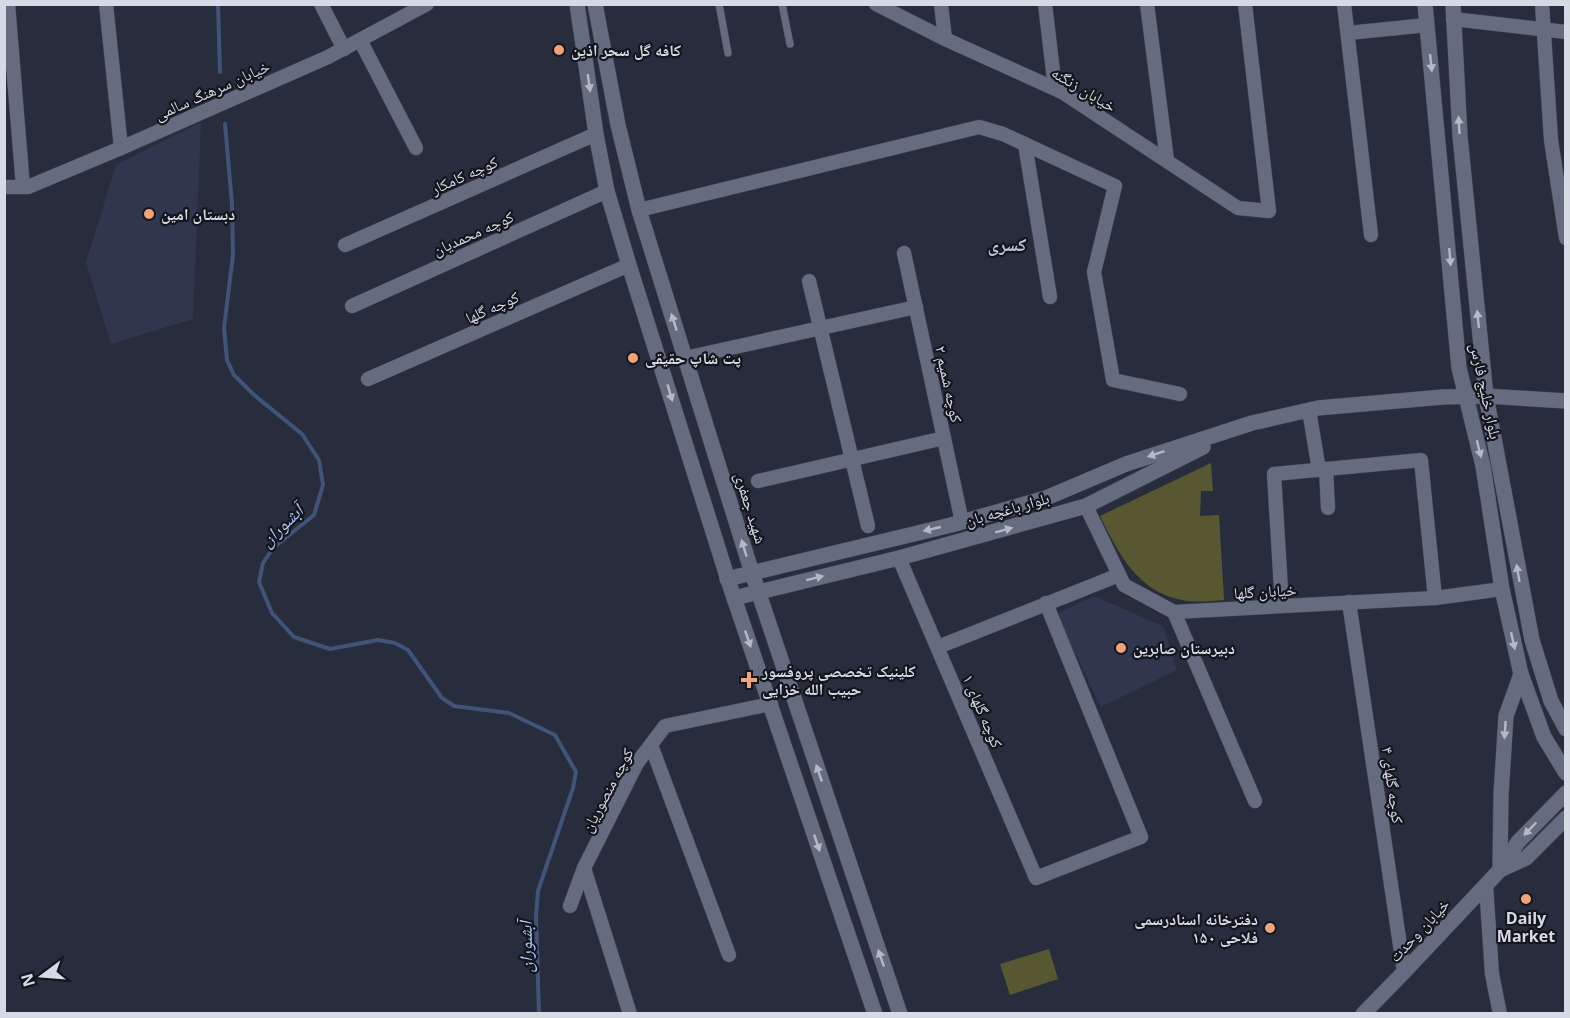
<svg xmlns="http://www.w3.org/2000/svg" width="1570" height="1018" viewBox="0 0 1570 1018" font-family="'Open Sans','Noto Naskh Arabic',sans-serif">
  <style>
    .built { fill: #30364d }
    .green { fill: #575832 }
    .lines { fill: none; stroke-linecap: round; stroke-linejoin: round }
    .stream { stroke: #405478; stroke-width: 4 }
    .lane-casing { stroke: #444856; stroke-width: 8 }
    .street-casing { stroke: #444856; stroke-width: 15 }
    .secondary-casing { stroke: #444856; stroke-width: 16 }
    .lane { stroke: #666c7f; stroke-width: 7 }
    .street { stroke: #666c7f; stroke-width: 14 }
    .secondary { stroke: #666c7f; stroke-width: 15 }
    .oneway { fill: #b4b9c6 }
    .poi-dot { fill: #f0a279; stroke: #14161d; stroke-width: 2 }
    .labels { text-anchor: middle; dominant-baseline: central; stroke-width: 4.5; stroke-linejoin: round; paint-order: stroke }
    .poi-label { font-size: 16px; font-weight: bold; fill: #d6dae4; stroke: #14161d; text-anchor: start }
    .street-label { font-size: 16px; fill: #d6dae4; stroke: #14161d }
    .neighbourhood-label { font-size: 18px; font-weight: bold; fill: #bec5da; stroke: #14161d }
    .water-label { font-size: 18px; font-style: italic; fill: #aac8f8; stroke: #14161d }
  </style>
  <rect width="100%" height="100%" fill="#282d3d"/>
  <!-- built -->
  <g class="built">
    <path d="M 201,122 L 193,319 L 111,344 L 86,262 L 116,165 Z"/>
    <path d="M 1094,596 L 1163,626 L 1177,670 L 1101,707 L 1056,614 Z"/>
  </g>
  <!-- green -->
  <g class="green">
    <path d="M 1211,463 L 1213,491 L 1201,491 L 1200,516 L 1219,515 L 1224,600 C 1211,601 1195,603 1182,600 C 1138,592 1118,553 1100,516 Z"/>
    <path d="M 1049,949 L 1058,979 L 1010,995 L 1000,964 Z"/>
  </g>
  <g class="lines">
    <!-- stream -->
    <g class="stream">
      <path d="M 218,4 L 220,72"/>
      <path d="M 225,124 L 232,204 L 233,255 L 224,328 L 227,360 L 234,375 L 253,394 L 302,434 L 319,460 L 323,485 L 314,515 L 273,548 L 263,563 L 259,582 L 272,613 L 294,637 L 330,649 L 378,640 L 395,643 L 408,650 L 442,698 L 454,706 L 509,713 L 555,735 L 576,772 L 573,788 L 538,891 L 536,916 L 539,1014"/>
    </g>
    <defs>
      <g id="lane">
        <path d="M 719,4 L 728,53"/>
        <path d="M 782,4 L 790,44"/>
      </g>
      <g id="street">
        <path d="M 8,4 L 23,187"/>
        <path d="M 106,4 L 121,148"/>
        <path d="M 321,4 L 344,49"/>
        <path d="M 876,4 L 945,39 L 1062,92 L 1238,208 L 1269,211 L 1245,4"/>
        <path d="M 941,4 L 945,39"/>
        <path d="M 1045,4 L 1055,88"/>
        <path d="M 1147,4 L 1167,160"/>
        <path d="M 1344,4 L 1371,235"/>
        <path d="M 1542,4 L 1551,140 L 1566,238"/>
        <path d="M 1453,19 L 1566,32"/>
        <path d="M 1348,33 L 1427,25"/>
        <path d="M 360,40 L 416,148"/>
        <path d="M 1025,144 L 1050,297"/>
        <path d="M 4,187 L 28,187 L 121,148 L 328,57 L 427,4"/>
        <path d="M 639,210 L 979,127 L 1003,134 L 1115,186 L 1094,272 L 1113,380 L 1180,394"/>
        <path d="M 345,245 L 596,134"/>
        <path d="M 904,253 L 962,522"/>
        <path d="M 809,281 L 868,526"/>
        <path d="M 352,306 L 607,191"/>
        <path d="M 685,358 L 916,307"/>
        <path d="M 368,379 L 629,265"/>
        <path d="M 1309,410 L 1319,470"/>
        <path d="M 1326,469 L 1328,508"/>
        <path d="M 758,481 L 944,438"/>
        <path d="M 1086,506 L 1124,585 L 1174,612 L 1435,598 L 1502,589"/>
        <path d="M 899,558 L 1036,878 L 1141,837 L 1046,603"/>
        <path d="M 1349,602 L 1404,972"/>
        <path d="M 1282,606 L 1274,474 L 1421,460 L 1435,598"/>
        <path d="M 1174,612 L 1255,801"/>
        <path d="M 938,647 L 1119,575"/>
        <path d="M 651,745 L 729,955"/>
        <path d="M 584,868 L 630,1014"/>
        <path d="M 1486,885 L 1492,974 L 1500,1014"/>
        <path d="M 570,906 L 584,868 L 637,763 L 665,726 L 771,704"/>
      </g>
      <g id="secondary">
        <path d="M 577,4 L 596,134 L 607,191 L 629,265 L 730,586 L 875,1014"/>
        <path d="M 595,4 L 618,125 L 639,210 L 752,573 L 900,1014"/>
        <path d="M 1425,4 L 1459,368 L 1483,466 L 1502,589 L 1521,674 L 1544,737 L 1566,773"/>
        <path d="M 1453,4 L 1460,136 L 1486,396 L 1532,640 L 1551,701 L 1566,729"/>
        <path d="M 727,579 L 951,525 L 1046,498 L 1126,464 L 1252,423 L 1318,408 L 1443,397 L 1486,396 L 1566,401"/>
        <path d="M 734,598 L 899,558 L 1086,506 L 1203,447"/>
        <path d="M 1500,869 L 1501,795 L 1506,716 L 1521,674"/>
        <path d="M 1500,870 L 1526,858 L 1566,818"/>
        <path d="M 1363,1014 L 1404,972 L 1500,870 L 1518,842 L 1566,793"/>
      </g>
    </defs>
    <!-- lane casing -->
    <use href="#lane" class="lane-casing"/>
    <!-- street casing -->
    <use href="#street" class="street-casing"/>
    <!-- secondary casing -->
    <use href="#secondary" class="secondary-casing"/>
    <!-- lane -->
    <use href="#lane" class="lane"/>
    <!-- street -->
    <use href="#street" class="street"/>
    <!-- secondary -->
    <use href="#secondary" class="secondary"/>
  </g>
  <!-- one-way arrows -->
  <defs><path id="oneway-solid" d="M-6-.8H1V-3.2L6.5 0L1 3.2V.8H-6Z" transform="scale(1.5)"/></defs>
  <g class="oneway">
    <use href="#oneway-solid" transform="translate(1431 63) rotate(84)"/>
    <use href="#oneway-solid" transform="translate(589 83) rotate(82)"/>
    <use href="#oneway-solid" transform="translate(1459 125) rotate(-93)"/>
    <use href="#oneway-solid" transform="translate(1450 257) rotate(85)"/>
    <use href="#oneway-solid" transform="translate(1478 319) rotate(-96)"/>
    <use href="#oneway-solid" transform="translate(674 322) rotate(-108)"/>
    <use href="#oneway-solid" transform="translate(670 393) rotate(74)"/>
    <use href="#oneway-solid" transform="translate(1479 449) rotate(76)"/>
    <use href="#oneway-solid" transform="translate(1156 454) rotate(162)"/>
    <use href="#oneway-solid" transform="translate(932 529) rotate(167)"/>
    <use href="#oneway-solid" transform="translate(1004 530) rotate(-15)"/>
    <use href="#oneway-solid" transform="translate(744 548) rotate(-107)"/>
    <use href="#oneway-solid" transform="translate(1518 573) rotate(-100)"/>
    <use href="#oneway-solid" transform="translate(815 578) rotate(-14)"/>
    <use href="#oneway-solid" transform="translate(748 639) rotate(71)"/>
    <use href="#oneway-solid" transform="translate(1513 641) rotate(77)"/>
    <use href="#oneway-solid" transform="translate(1505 730) rotate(94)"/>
    <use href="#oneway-solid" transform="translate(819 773) rotate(-109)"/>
    <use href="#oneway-solid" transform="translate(1530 829) rotate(134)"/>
    <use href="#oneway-solid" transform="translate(817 843) rotate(71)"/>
    <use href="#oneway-solid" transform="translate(881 958) rotate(-109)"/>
  </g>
  <!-- markers -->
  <g class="poi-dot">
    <circle cx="559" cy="50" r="6"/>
    <circle cx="149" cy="214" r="6"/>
    <circle cx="633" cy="358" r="6"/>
    <circle cx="1121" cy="648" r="6"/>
    <path d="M746 671h6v6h6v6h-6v6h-6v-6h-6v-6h6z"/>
    <circle cx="1526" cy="899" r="6"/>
    <circle cx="1270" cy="928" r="6"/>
  </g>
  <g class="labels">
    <!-- poi labels -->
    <g class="poi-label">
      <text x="571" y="50">کافه گل سحر اذین</text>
      <text x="161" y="214">دبستان امین</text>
      <text x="645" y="358">پت شاپ حقیقی</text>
      <text x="1133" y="648">دبیرستان صابرین</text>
      <text x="762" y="671">کلینیک تخصصی پروفسور<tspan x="762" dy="18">حبیب الله خزایی</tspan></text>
      <text x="1526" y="918" text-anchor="middle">Daily<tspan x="1526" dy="18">Market</tspan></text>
      <text x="1258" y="919" text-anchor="end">دفترخانه اسنادرسمی<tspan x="1258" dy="18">۱۵۰ فلاحی</tspan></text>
    </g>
    <!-- street labels -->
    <g class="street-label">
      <text transform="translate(1084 89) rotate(31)">خیابان زنگنه</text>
      <text transform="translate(212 90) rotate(-24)">خیابان سرهنگ سالمی</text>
      <text transform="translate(464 175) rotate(-24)">کوچه کامکار</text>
      <text transform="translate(473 233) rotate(-24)">کوچه محمدیان</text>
      <text transform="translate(492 307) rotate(-24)">کوچه گلها</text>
      <text transform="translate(949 384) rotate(78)">کوچه شمیم ۲</text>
      <text transform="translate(1486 391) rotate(78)">بلوار خلیج فارس</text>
      <text transform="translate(751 508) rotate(73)">شهید جعفری</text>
      <text transform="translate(1007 509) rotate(-16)">بلوار باغچه بان</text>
      <text transform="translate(1265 591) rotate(-3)">خیابان گلها</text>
      <text transform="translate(983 711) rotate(67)">کوچه گلهای ۱</text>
      <text transform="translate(1393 785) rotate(82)">کوچه گلهای ۴</text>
      <text transform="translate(607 790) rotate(-62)">کوچه منصوریان</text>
      <text transform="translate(1419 930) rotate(-47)">خیابان وحدت</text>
    </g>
    <!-- neighbourhood labels -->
    <g class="neighbourhood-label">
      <text x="1007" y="244">کسری</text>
    </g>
    <!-- water labels -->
    <g class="water-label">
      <text transform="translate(281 525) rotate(-44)">آبشوران</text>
      <text transform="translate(525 947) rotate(-91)">آبشوران</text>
    </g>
  </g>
  <!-- border -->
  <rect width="1570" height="1018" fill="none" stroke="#d6dae4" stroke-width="12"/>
  <!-- north arrow -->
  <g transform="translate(42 976) rotate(254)" stroke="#14161d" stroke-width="4.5" paint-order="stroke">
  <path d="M0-4.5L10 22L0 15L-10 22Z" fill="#d6dae4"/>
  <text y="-9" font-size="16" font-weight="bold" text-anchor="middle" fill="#d6dae4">N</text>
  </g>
</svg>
